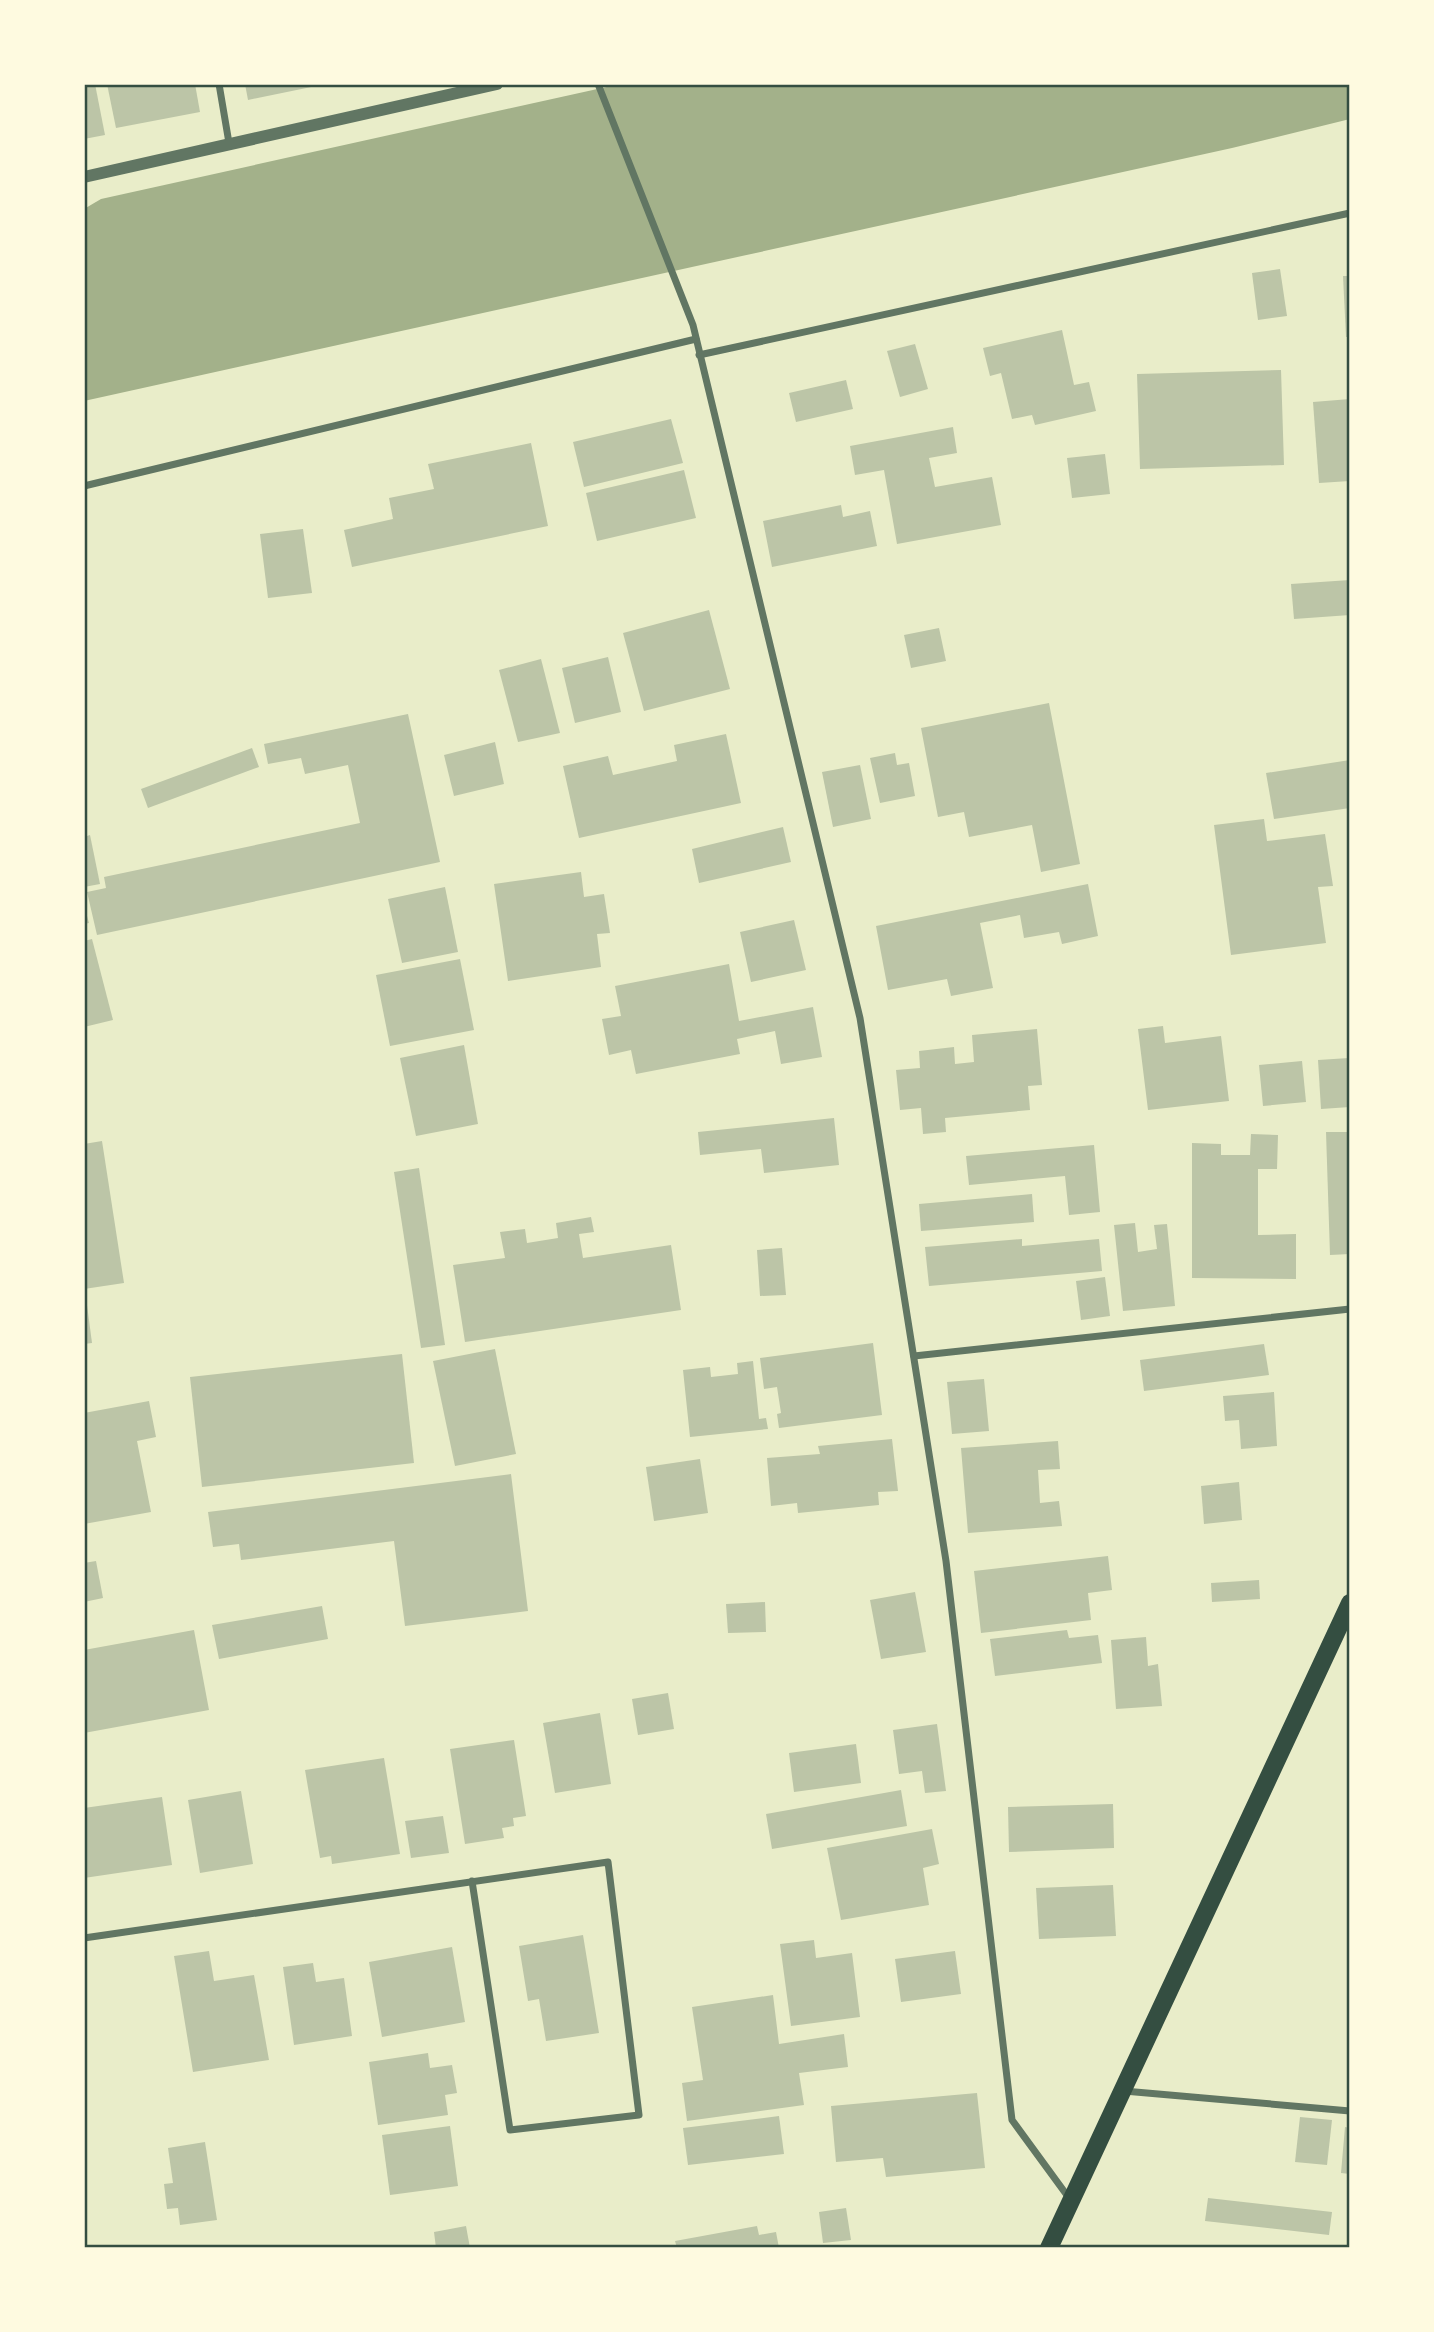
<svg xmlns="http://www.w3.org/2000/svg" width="1434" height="2332" viewBox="0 0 1434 2332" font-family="Raleway,sans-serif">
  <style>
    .water { fill: #a3b18a }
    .building { fill: #bcc5a7 }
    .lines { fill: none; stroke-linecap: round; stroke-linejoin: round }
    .minor { stroke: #617663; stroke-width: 7 }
    .tertiary { stroke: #617663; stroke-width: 12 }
    .primary { stroke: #344e41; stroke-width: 18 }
    .neatline { fill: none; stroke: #344e41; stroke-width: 2.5 }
  </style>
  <rect width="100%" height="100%" fill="#e9edc9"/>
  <!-- water -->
  <path class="water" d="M 620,84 L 1350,84 L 1350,119 L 1232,148 L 84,401 L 84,209 L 101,199 Z"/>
  <!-- building -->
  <g class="building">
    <path d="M 84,84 L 95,84 L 105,135 L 84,139 Z"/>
    <path d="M 107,84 L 195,84 L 200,112 L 116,128 Z"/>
    <path d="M 245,84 L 320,84 L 321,85 L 248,100 Z"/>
    <path d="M 1280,269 L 1287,316 L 1258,320 L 1252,273 Z"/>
    <path d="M 1343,276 L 1350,276 L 1350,337 L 1346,337 Z"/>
    <path d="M 1062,330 L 1074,385 L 1089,382 L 1096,411 L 1035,425 L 1032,415 L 1012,419 L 1001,373 L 990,376 L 983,348 Z"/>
    <path d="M 915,344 L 928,389 L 900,397 L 887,351 Z"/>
    <path d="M 1281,370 L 1284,465 L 1140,469 L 1137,374 Z"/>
    <path d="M 846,380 L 853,409 L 796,422 L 789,393 Z"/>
    <path d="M 1350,399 L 1350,481 L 1319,483 L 1313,402 Z"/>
    <path d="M 671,419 L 683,463 L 584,487 L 573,442 Z"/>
    <path d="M 953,427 L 957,453 L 929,458 L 935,487 L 992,477 L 1001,525 L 897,544 L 884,470 L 855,475 L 850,446 Z"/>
    <path d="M 531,443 L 548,526 L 352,567 L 344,530 L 393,519 L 389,498 L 434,489 L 428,464 Z"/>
    <path d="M 1105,454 L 1110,494 L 1072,498 L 1067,458 Z"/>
    <path d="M 684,470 L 696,518 L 597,541 L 586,493 Z"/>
    <path d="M 841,505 L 843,517 L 870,511 L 877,546 L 772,567 L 763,521 Z"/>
    <path d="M 303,529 L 312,593 L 268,598 L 260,534 Z"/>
    <path d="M 1350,580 L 1350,615 L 1294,619 L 1291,584 Z"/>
    <path d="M 709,610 L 730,689 L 644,711 L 623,633 Z"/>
    <path d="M 939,628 L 946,661 L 911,668 L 904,635 Z"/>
    <path d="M 608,657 L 621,712 L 575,723 L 562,668 Z"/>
    <path d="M 541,659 L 560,733 L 518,742 L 499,670 Z"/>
    <path d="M 1049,703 L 1080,864 L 1041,872 L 1032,825 L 969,837 L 964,812 L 938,817 L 921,728 Z"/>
    <path d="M 408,714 L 440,862 L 97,935 L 87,892 L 106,888 L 104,877 L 360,823 L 348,765 L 305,774 L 301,758 L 268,764 L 264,744 Z"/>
    <path d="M 726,734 L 741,803 L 579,838 L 563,766 L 608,756 L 613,775 L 677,761 L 674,745 Z"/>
    <path d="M 495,742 L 504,784 L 454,796 L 444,755 Z"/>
    <path d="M 252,748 L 259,767 L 148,808 L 141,789 Z"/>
    <path d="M 895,753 L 897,765 L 909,763 L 915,796 L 880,803 L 870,758 Z"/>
    <path d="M 1350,760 L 1350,808 L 1274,819 L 1266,773 Z"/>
    <path d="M 860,765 L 871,819 L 833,827 L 822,772 Z"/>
    <path d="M 1264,819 L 1267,841 L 1325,834 L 1333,886 L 1318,887 L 1326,943 L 1231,955 L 1214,825 Z"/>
    <path d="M 783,827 L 791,862 L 699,883 L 692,849 Z"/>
    <path d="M 90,835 L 100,884 L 84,887 L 84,837 Z"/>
    <path d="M 581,872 L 584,897 L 604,894 L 610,933 L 597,934 L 601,967 L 508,981 L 494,884 Z"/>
    <path d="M 1088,884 L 1098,936 L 1062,944 L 1059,932 L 1024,938 L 1020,915 L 980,923 L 993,988 L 951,996 L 947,979 L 888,990 L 876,926 Z"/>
    <path d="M 445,887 L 458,952 L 402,963 L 388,899 Z"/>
    <path d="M 84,905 L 89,923 L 84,924 Z"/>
    <path d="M 794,920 L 806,970 L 751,982 L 740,932 Z"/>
    <path d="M 92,939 L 113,1020 L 84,1027 L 84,941 Z"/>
    <path d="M 460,959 L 474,1030 L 390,1046 L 376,975 Z"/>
    <path d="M 729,964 L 739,1021 L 813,1007 L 822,1057 L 781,1064 L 775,1031 L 737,1039 L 740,1054 L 636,1074 L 631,1050 L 609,1055 L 602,1019 L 621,1016 L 615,986 Z"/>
    <path d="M 1163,1026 L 1165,1043 L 1221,1036 L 1229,1101 L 1148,1110 L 1138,1029 Z"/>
    <path d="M 1037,1029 L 1042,1085 L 1028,1086 L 1030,1110 L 945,1118 L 946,1132 L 923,1134 L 921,1108 L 900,1110 L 896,1070 L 920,1068 L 919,1051 L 954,1047 L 955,1064 L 974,1062 L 972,1035 Z"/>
    <path d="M 464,1045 L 478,1124 L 416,1136 L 400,1058 Z"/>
    <path d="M 1349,1058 L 1350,1107 L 1321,1109 L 1318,1060 Z"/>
    <path d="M 1302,1061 L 1306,1102 L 1263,1106 L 1259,1065 Z"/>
    <path d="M 834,1118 L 839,1165 L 764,1173 L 761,1149 L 700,1155 L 698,1132 Z"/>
    <path d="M 1326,1132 L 1350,1132 L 1350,1254 L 1330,1255 Z"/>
    <path d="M 1251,1134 L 1278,1135 L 1277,1169 L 1258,1169 L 1258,1235 L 1296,1234 L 1296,1279 L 1192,1278 L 1192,1143 L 1221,1144 L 1221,1155 L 1250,1155 Z"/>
    <path d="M 102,1141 L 124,1283 L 84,1289 L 84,1144 Z"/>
    <path d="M 1094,1145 L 1100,1212 L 1069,1215 L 1065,1176 L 969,1185 L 966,1156 Z"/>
    <path d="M 419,1168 L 445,1345 L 421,1348 L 394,1172 Z"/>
    <path d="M 1032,1194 L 1034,1222 L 921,1231 L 919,1204 Z"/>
    <path d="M 591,1217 L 594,1232 L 579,1234 L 583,1258 L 671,1245 L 681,1310 L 465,1342 L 453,1265 L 505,1258 L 500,1232 L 525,1229 L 527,1243 L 558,1238 L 556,1223 Z"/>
    <path d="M 1135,1223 L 1138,1252 L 1157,1249 L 1154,1225 L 1167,1224 L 1175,1306 L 1123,1311 L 1114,1225 Z"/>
    <path d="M 1022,1239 L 1022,1246 L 1099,1239 L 1102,1271 L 929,1286 L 925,1247 Z"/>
    <path d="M 782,1248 L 786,1295 L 760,1296 L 757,1250 Z"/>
    <path d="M 1105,1277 L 1110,1316 L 1081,1320 L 1076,1281 Z"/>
    <path d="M 87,1305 L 92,1343 L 84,1344 L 84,1306 Z"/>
    <path d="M 873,1343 L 882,1415 L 779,1428 L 777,1414 L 781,1413 L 777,1387 L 764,1389 L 760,1358 Z"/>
    <path d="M 1264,1344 L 1269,1375 L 1144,1391 L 1140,1360 Z"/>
    <path d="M 495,1349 L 516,1454 L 455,1466 L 433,1361 Z"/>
    <path d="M 402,1354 L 414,1463 L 202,1487 L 190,1377 Z"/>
    <path d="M 753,1361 L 759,1419 L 766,1418 L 768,1429 L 690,1437 L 683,1370 L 710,1367 L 711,1377 L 738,1374 L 737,1363 Z"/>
    <path d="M 984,1379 L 989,1431 L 952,1434 L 947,1382 Z"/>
    <path d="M 1274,1392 L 1277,1446 L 1241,1449 L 1239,1420 L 1225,1421 L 1223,1396 Z"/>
    <path d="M 149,1401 L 156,1437 L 137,1441 L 151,1512 L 84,1524 L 84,1413 Z"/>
    <path d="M 892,1439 L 898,1491 L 878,1492 L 879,1505 L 798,1513 L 797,1503 L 771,1506 L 767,1458 L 820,1454 L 818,1446 Z"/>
    <path d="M 1058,1441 L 1060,1469 L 1038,1470 L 1040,1503 L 1059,1501 L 1062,1526 L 968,1533 L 961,1448 Z"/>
    <path d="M 700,1459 L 708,1513 L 654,1521 L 646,1467 Z"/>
    <path d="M 511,1474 L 528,1611 L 405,1626 L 394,1541 L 241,1560 L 239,1544 L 213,1547 L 208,1512 Z"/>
    <path d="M 1239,1482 L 1242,1520 L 1204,1524 L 1201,1486 Z"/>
    <path d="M 1108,1556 L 1112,1590 L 1088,1593 L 1091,1620 L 981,1633 L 974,1571 Z"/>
    <path d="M 96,1561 L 103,1598 L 84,1602 L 84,1563 Z"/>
    <path d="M 1259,1580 L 1260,1599 L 1212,1602 L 1211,1583 Z"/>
    <path d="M 915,1592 L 926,1652 L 881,1659 L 870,1600 Z"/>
    <path d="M 765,1602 L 766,1632 L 728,1633 L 726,1604 Z"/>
    <path d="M 322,1606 L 328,1639 L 219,1659 L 212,1625 Z"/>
    <path d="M 194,1630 L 209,1710 L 84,1733 L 84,1650 Z"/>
    <path d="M 1067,1630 L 1069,1638 L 1098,1635 L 1102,1663 L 995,1676 L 990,1639 Z"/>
    <path d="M 1146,1637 L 1148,1666 L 1158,1664 L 1162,1706 L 1116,1709 L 1111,1640 Z"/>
    <path d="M 668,1693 L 674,1729 L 638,1735 L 632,1699 Z"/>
    <path d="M 600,1713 L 611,1784 L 555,1793 L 543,1723 Z"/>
    <path d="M 937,1724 L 946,1791 L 925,1793 L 922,1771 L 899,1774 L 893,1730 Z"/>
    <path d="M 514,1740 L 526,1816 L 513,1818 L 514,1826 L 502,1828 L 504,1838 L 465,1844 L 450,1749 Z"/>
    <path d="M 856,1744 L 861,1783 L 794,1792 L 789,1753 Z"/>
    <path d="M 384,1758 L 400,1854 L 332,1864 L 331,1856 L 320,1858 L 305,1770 Z"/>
    <path d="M 901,1790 L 907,1826 L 772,1849 L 766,1814 Z"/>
    <path d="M 241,1791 L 253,1864 L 200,1873 L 188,1800 Z"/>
    <path d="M 162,1797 L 172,1865 L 84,1878 L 84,1808 Z"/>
    <path d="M 1113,1804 L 1114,1848 L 1009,1852 L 1008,1807 Z"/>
    <path d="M 443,1816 L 449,1853 L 411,1858 L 405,1821 Z"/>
    <path d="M 932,1829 L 939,1864 L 923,1868 L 929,1905 L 841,1920 L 827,1848 Z"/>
    <path d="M 1113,1885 L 1116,1936 L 1039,1939 L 1036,1888 Z"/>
    <path d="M 583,1935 L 599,2033 L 546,2041 L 539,1999 L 528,2001 L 519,1946 Z"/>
    <path d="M 814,1940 L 816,1958 L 852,1953 L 860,2017 L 791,2026 L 780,1944 Z"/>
    <path d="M 452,1947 L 465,2022 L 382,2037 L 369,1962 Z"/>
    <path d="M 209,1951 L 214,1981 L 254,1975 L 269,2060 L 193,2072 L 174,1956 Z"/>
    <path d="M 955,1951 L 961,1994 L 901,2002 L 895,1959 Z"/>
    <path d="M 313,1963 L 316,1982 L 344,1978 L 352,2036 L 294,2045 L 283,1967 Z"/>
    <path d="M 773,1995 L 779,2044 L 844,2034 L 848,2067 L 799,2073 L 804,2105 L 687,2121 L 682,2083 L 703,2080 L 692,2007 Z"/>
    <path d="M 428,2053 L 430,2068 L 452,2065 L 457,2093 L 445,2095 L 448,2115 L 378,2125 L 369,2062 Z"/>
    <path d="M 977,2093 L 985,2168 L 886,2177 L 883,2158 L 836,2162 L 831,2106 Z"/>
    <path d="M 779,2116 L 784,2154 L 688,2165 L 683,2128 Z"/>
    <path d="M 1300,2117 L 1332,2120 L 1327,2165 L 1295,2162 Z"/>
    <path d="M 450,2126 L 458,2186 L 390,2195 L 382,2135 Z"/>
    <path d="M 1345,2127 L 1350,2128 L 1350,2174 L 1341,2173 Z"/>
    <path d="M 205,2142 L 217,2220 L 180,2225 L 178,2208 L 167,2209 L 164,2184 L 173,2183 L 168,2148 Z"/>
    <path d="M 1208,2198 L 1332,2212 L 1329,2235 L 1205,2221 Z"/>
    <path d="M 846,2208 L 851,2240 L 823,2243 L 819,2212 Z"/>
    <path d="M 466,2226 L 470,2248 L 436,2248 L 434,2232 Z"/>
    <path d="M 757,2226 L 759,2235 L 776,2232 L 779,2248 L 677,2248 L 675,2241 Z"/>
  </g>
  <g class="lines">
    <!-- minor -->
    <g class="minor">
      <path d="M 219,84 L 229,143"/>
      <path d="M 598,84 L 693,325 L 860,1018 L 946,1561 L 1012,2120 L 1069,2198"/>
      <path d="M 699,355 L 1350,213"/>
      <path d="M 84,486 L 696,339"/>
      <path d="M 914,1356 L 1350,1309"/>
      <path d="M 84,1938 L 608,1862 L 639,2115 L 510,2130 L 472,1881"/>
      <path d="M 1124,2091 L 1350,2111"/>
    </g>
    <!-- tertiary -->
    <path class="tertiary" d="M 84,177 L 497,84"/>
    <!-- primary -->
    <path class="primary" d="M 1049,2248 L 1350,1603"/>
  </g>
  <!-- border -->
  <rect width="1434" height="2332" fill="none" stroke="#fefae0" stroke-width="172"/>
  <rect x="86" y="86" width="1262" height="2160" class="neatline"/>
</svg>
